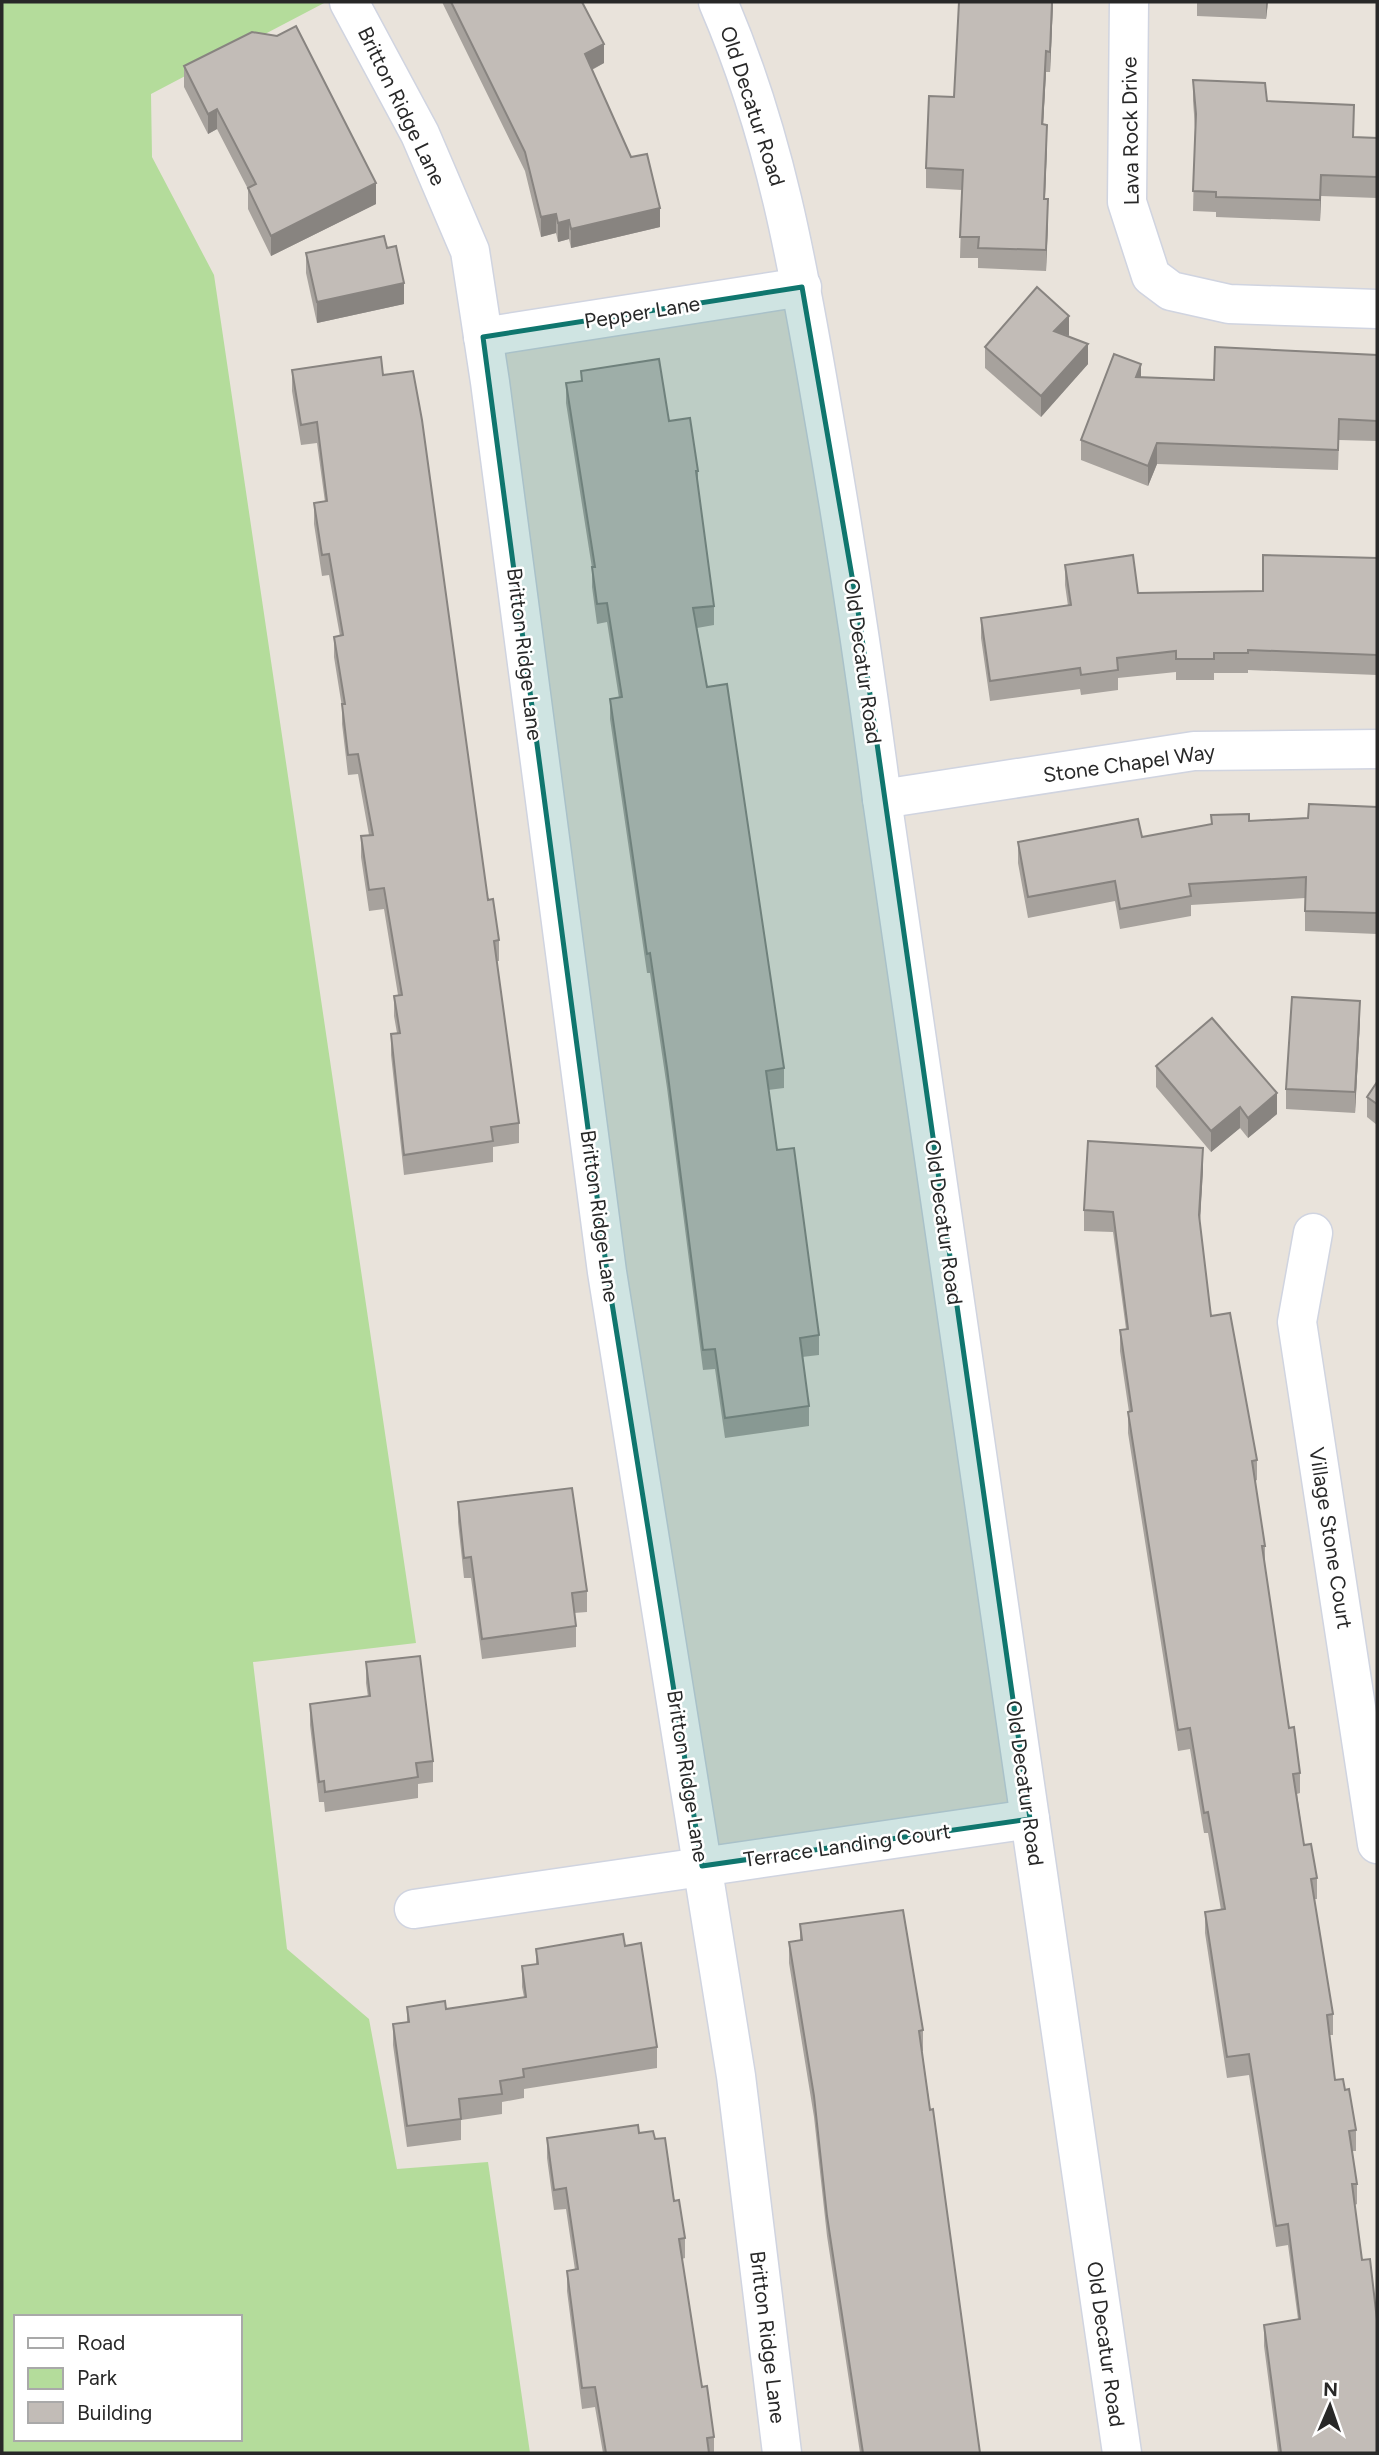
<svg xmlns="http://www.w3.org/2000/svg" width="1379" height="2455" viewBox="0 0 1379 2455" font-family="Figtree,sans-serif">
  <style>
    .green { fill: #b4dc9b; fill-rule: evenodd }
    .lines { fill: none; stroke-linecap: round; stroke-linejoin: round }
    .minor-casing { stroke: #d0d4e0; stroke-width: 41 }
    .minor { stroke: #fff; stroke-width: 38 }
    .wall { fill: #a7a29d }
    .shaded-wall { fill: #888480 }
    .building { fill: #c2bcb7; stroke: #888480; stroke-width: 2 }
    .marked { fill: #0f766e; fill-opacity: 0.2; stroke: #0f766e; stroke-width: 5; stroke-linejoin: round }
    .labels { text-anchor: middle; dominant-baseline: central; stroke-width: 5; stroke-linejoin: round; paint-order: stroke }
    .street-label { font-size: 21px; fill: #282828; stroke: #fff }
  </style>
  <rect width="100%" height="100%" fill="#e9e3db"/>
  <!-- green -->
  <path class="green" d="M 2,2 L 326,2 L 151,94 L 152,157 L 214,275 L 416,1643 L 253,1662 L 287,1949 L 369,2019 L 397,2169 L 488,2162 L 530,2453 L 2,2453 ZM 16,2317 L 240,2317 L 240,2439 L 16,2439 Z"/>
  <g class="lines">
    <defs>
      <g id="minor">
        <path d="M 349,2 L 420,134 L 470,251 L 490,382 L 607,1272 L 736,2076 L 782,2453"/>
        <path d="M 718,2 C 775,134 798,265 822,406 C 845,537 865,667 882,799 L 1122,2453"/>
        <path d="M 1129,2 L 1127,202 L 1151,276 L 1171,291 L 1229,304 L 1377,309"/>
        <path d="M 483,337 L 802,287"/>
        <path d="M 882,799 L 1194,751 L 1377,749"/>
        <path d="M 1313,1233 L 1297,1322 L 1377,1844"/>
        <path d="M 414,1909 L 1030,1819"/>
      </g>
    </defs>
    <!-- minor casing -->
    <use href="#minor" class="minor-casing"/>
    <!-- minor -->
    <use href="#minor" class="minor"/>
  </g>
  <!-- wall -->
  <g class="wall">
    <path d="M 442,2 L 582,2 L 604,63 L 592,70 L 660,227 L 571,248 L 569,239 L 558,242 L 556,233 L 541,237 L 525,171 Z"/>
    <path d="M 1053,2 L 1050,72 L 1046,72 L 1043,125 L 1047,145 L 1045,199 L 1048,220 L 1046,271 L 978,268 L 978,258 L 960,258 L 962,190 L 926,188 L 926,168 Z"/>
    <path d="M 1197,2 L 1268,2 L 1266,19 L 1197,16 Z"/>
    <path d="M 184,66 L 376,204 L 271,256 L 248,209 L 248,189 L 217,129 L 208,134 L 184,87 Z"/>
    <path d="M 1193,80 L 1267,101 L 1354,137 L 1377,138 L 1377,213 L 1377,198 L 1321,196 L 1320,221 L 1216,217 L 1216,212 L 1193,211 L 1195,128 L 1193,101 Z"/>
    <path d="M 387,248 L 404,304 L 317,323 L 306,273 L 306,253 Z"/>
    <path d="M 1069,336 L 1088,364 L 1041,417 L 985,368 L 985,347 Z"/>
    <path d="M 1377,355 L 1377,441 L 1339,440 L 1338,470 L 1157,464 L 1148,486 L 1081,460 L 1081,440 L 1141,377 L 1214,380 Z"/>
    <path d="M 292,370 L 383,375 L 488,900 L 499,940 L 499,961 L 497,961 L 519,1123 L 519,1143 L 493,1147 L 493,1162 L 404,1175 L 391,1055 L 391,1034 L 397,1033 L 394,1016 L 394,996 L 398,995 L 384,909 L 369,911 L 361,857 L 361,836 L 369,835 L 358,774 L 348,775 L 342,724 L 342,707 L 334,657 L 334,637 L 340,636 L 329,575 L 322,576 L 314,524 L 314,503 L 325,502 L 317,443 L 301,445 L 292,391 Z"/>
    <path d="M 581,371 L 669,421 L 698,471 L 698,490 L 714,606 L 714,625 L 697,628 L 707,687 L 784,1068 L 784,1088 L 768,1090 L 777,1150 L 819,1335 L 819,1355 L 802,1357 L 809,1406 L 809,1426 L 725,1438 L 715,1369 L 703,1370 L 667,1088 L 650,973 L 647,973 L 610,719 L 610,699 L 619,698 L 607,622 L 597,624 L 592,587 L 592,568 L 566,403 L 566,383 L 581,381 Z"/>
    <path d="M 1377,558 L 1377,675 L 1248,670 L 1248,673 L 1214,673 L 1214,680 L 1176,680 L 1176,672 L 1118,678 L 1118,690 L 1081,695 L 1080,689 L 990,701 L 981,638 L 981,618 L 1068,606 L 1065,585 L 1065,565 L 1138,593 L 1263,591 Z"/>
    <path d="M 1377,807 L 1377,934 L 1305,931 L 1305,898 L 1191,905 L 1191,916 L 1120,929 L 1115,901 L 1028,918 L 1018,863 L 1018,842 L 1142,837 L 1249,821 L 1308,818 Z"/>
    <path d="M 1360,1021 L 1355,1113 L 1286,1109 L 1286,1089 Z"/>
    <path d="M 1156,1066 L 1277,1114 L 1248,1138 L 1240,1128 L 1211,1152 L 1156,1087 Z"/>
    <path d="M 1377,1082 L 1377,1125 L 1367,1117 L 1367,1097 Z"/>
    <path d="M 1203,1169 L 1200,1222 L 1211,1316 L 1257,1460 L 1257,1480 L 1255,1481 L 1265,1546 L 1265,1566 L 1289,1728 L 1300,1773 L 1300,1793 L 1297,1794 L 1304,1845 L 1317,1878 L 1317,1899 L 1314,1899 L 1333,2014 L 1333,2035 L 1329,2035 L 1335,2080 L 1345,2090 L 1356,2130 L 1356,2151 L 1352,2151 L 1357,2184 L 1357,2204 L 1355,2205 L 1377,2453 L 1278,2453 L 1264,2346 L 1264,2325 L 1298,2319 L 1288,2245 L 1276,2247 L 1249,2075 L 1227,2078 L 1205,1933 L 1205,1912 L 1221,1910 L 1208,1833 L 1204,1833 L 1190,1749 L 1178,1751 L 1128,1433 L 1128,1412 L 1129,1412 L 1120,1351 L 1120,1330 L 1126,1329 L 1113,1232 L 1084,1231 L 1084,1210 Z"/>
    <path d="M 458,1502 L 587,1591 L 587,1612 L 574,1613 L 576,1626 L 576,1647 L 482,1659 L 471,1578 L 464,1578 L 458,1522 Z"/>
    <path d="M 366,1662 L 433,1761 L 433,1782 L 418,1784 L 418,1798 L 325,1812 L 324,1802 L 319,1802 L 310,1725 L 310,1704 L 368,1697 L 366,1683 Z"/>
    <path d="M 800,1924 L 923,2030 L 923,2051 L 922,2051 L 980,2453 L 860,2453 L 827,2236 L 814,2117 L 789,1963 L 789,1942 L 800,1941 Z"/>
    <path d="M 625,1946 L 657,2047 L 657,2068 L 524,2089 L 524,2098 L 502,2102 L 502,2114 L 461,2120 L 461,2140 L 407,2147 L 393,2045 L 393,2024 L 407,2022 L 407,2007 L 446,2009 L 524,1997 L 522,1987 L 522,1966 L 536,1965 L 536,1949 Z"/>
    <path d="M 639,2133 L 655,2139 L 685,2238 L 685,2258 L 682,2259 L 702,2387 L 714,2437 L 714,2453 L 603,2453 L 595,2407 L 582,2409 L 567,2291 L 567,2271 L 575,2270 L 566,2209 L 554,2210 L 547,2158 L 547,2138 Z"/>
  </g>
  <!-- shaded-wall -->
  <g class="shaded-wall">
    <path d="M 1052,2 L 1053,2 L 1050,72 L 1050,52 Z"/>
    <path d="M 1266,2 L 1268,2 L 1266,19 Z"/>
    <path d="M 604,44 L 604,63 L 585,73 L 585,54 Z"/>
    <path d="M 1046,51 L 1046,72 L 1042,145 L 1042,124 Z"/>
    <path d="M 217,109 L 217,129 L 208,134 L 208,114 Z"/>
    <path d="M 1047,125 L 1047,145 L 1044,219 L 1044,199 Z"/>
    <path d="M 1321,175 L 1321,196 L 1320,221 L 1320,200 Z"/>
    <path d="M 376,183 L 376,204 L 271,256 L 271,236 Z"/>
    <path d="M 1048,199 L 1048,220 L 1046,271 L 1046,250 Z"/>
    <path d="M 660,208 L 660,227 L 571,248 L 571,229 Z"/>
    <path d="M 556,214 L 556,233 L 541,237 L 541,217 Z"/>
    <path d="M 569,220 L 569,239 L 558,242 L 558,223 Z"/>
    <path d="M 404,283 L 404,304 L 317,323 L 317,302 Z"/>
    <path d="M 1069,316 L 1069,336 L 1054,331 Z"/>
    <path d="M 1088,344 L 1088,364 L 1041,417 L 1041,396 Z"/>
    <path d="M 1141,364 L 1141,384 L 1136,377 Z"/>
    <path d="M 1157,443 L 1157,464 L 1148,486 L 1148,466 Z"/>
    <path d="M 1360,1001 L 1360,1021 L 1355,1113 L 1355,1092 Z"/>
    <path d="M 1277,1093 L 1277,1114 L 1248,1138 L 1248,1118 Z"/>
    <path d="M 1240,1107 L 1240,1128 L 1211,1152 L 1211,1131 Z"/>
    <path d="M 1203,1148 L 1203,1169 L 1199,1236 L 1199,1215 Z"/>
  </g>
  <!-- building -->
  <g class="building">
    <path d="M 451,2 L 582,2 L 604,44 L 585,54 L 631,157 L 647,154 L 660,208 L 571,229 L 569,220 L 558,223 L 556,214 L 541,217 L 525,152 Z"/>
    <path d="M 959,2 L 1052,2 L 1050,52 L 1046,51 L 1042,124 L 1047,125 L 1044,199 L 1048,199 L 1046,250 L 978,248 L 979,237 L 960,237 L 963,170 L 926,168 L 929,96 L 954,97 Z"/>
    <path d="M 296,26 L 376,183 L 271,236 L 248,188 L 256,184 L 217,109 L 208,114 L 184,66 L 252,32 L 277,36 Z"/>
    <path d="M 1193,80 L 1265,83 L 1267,101 L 1354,105 L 1353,137 L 1377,138 L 1377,177 L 1321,175 L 1320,200 L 1216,197 L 1216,192 L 1193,191 L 1196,114 Z"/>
    <path d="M 384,236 L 387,248 L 396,246 L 404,283 L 317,302 L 306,253 Z"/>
    <path d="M 1037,287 L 1069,316 L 1054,331 L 1088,344 L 1041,396 L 985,347 Z"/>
    <path d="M 1215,347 L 1377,355 L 1377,421 L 1339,419 L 1338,450 L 1157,443 L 1148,466 L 1081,440 L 1114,354 L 1141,364 L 1136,377 L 1214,380 Z"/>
    <path d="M 381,357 L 383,375 L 413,371 L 422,420 L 488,900 L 493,899 L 499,940 L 494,941 L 519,1123 L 491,1127 L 493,1141 L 404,1155 L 391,1034 L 400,1033 L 394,996 L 402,995 L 384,888 L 369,890 L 361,836 L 373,835 L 358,754 L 348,755 L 342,704 L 345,704 L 334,637 L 343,635 L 329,554 L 322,555 L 314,503 L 327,501 L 317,422 L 301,425 L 292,370 Z"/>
    <path d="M 659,359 L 669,421 L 690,418 L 698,471 L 696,471 L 714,606 L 693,608 L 707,687 L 727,684 L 784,1068 L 766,1071 L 777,1150 L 794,1148 L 819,1335 L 800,1338 L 809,1406 L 725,1418 L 715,1349 L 703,1350 L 667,1068 L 650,953 L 647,954 L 610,699 L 622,697 L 607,603 L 597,604 L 592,567 L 595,567 L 566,383 L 582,381 L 581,371 Z"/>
    <path d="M 1133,555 L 1138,593 L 1263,591 L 1263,555 L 1377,558 L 1377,655 L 1248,650 L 1248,653 L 1214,653 L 1214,659 L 1176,659 L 1176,651 L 1117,658 L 1118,670 L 1081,675 L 1080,668 L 990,681 L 981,618 L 1071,605 L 1065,565 Z"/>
    <path d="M 1309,804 L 1377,807 L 1377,913 L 1305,911 L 1306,877 L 1189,884 L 1191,896 L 1120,909 L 1115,881 L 1028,897 L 1018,842 L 1138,819 L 1142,837 L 1212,824 L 1211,815 L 1249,814 L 1249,821 L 1308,818 Z"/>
    <path d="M 1292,997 L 1360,1001 L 1355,1092 L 1286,1089 Z"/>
    <path d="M 1212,1018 L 1277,1093 L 1248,1118 L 1240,1107 L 1211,1131 L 1156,1066 Z"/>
    <path d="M 1377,1082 L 1377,1104 L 1367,1097 Z"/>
    <path d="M 1088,1141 L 1203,1148 L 1199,1215 L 1211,1316 L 1230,1313 L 1257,1460 L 1252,1461 L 1265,1546 L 1262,1546 L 1289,1728 L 1294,1727 L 1300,1773 L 1293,1774 L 1304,1845 L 1311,1844 L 1317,1878 L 1311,1879 L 1333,2014 L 1327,2015 L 1335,2080 L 1343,2079 L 1345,2090 L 1349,2089 L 1356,2130 L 1349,2131 L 1357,2184 L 1352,2184 L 1362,2260 L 1370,2259 L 1377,2320 L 1377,2453 L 1281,2453 L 1264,2325 L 1300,2319 L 1288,2224 L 1276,2226 L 1249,2054 L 1227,2057 L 1205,1912 L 1225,1909 L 1208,1812 L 1204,1813 L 1190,1728 L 1178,1730 L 1128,1412 L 1132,1411 L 1120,1330 L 1128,1329 L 1113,1212 L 1084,1210 Z"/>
    <path d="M 572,1488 L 587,1591 L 572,1593 L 576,1626 L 482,1639 L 471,1557 L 464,1558 L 458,1502 Z"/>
    <path d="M 420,1656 L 433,1761 L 416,1763 L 418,1777 L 325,1792 L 324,1781 L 319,1782 L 310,1704 L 370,1696 L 366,1662 Z"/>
    <path d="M 903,1910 L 923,2030 L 919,2031 L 930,2110 L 933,2109 L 980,2453 L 863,2453 L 827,2216 L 814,2096 L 789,1942 L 802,1940 L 800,1924 Z"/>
    <path d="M 623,1934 L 625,1946 L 641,1943 L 657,2047 L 523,2069 L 524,2077 L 500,2081 L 502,2094 L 459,2099 L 461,2119 L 407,2126 L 393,2024 L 409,2022 L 407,2007 L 445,2001 L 446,2009 L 526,1997 L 522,1966 L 538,1964 L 536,1949 Z"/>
    <path d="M 638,2125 L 639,2133 L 653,2131 L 655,2139 L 665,2138 L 674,2201 L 679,2200 L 685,2238 L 679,2239 L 702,2387 L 707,2386 L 714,2437 L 707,2438 L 709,2453 L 606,2453 L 595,2387 L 582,2388 L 567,2271 L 578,2269 L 566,2188 L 554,2190 L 547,2138 Z"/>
  </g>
  <!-- marked area -->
  <path class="marked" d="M 802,287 L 859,617 L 1030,1819 L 702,1866 L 607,1272 L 483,337 Z"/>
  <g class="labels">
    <!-- street labels -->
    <g class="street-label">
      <text transform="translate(402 106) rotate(64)">Britton Ridge Lane</text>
      <text transform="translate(753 106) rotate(72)">Old Decatur Road</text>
      <text transform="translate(1130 131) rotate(-91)">Lava Rock Drive</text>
      <text transform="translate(642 312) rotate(-9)">Pepper Lane</text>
      <text transform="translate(525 654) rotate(83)">Britton Ridge Lane</text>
      <text transform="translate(863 661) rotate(82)">Old Decatur Road</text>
      <text transform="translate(1129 763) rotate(-8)">Stone Chapel Way</text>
      <text transform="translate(600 1216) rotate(82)">Britton Ridge Lane</text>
      <text transform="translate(944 1222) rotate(82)">Old Decatur Road</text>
      <text transform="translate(1331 1538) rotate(81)">Village Stone Court</text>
      <text transform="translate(688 1776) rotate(81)">Britton Ridge Lane</text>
      <text transform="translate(1025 1783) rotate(82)">Old Decatur Road</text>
      <text transform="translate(847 1845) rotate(-8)">Terrace Landing Court</text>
      <text transform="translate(768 2337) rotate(83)">Britton Ridge Lane</text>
      <text transform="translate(1106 2344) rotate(82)">Old Decatur Road</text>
    </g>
  </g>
  <!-- border -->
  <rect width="1379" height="2455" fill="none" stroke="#282828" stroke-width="7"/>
  <!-- legend -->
  <rect x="14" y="2315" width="228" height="126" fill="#ffffff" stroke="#a9a9a9" stroke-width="2"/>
  <rect x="28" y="2338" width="35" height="10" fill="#ffffff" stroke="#a9a9a9" stroke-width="2"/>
  <text x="77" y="2350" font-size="21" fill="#282828">Road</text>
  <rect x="28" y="2368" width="35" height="21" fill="#b4dc9b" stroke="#a9a9a9" stroke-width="2"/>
  <text x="77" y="2385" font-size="21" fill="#282828">Park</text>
  <rect x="28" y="2402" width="35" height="21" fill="#c2bcb7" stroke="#a9a9a9" stroke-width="2"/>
  <text x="77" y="2420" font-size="21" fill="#282828">Building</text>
  <!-- north arrow -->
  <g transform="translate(1330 2406) rotate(2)" stroke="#ffffff" stroke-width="5" paint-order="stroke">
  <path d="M0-5L12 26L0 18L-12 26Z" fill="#282828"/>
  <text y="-10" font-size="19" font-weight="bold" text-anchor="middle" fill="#282828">N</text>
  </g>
</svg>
